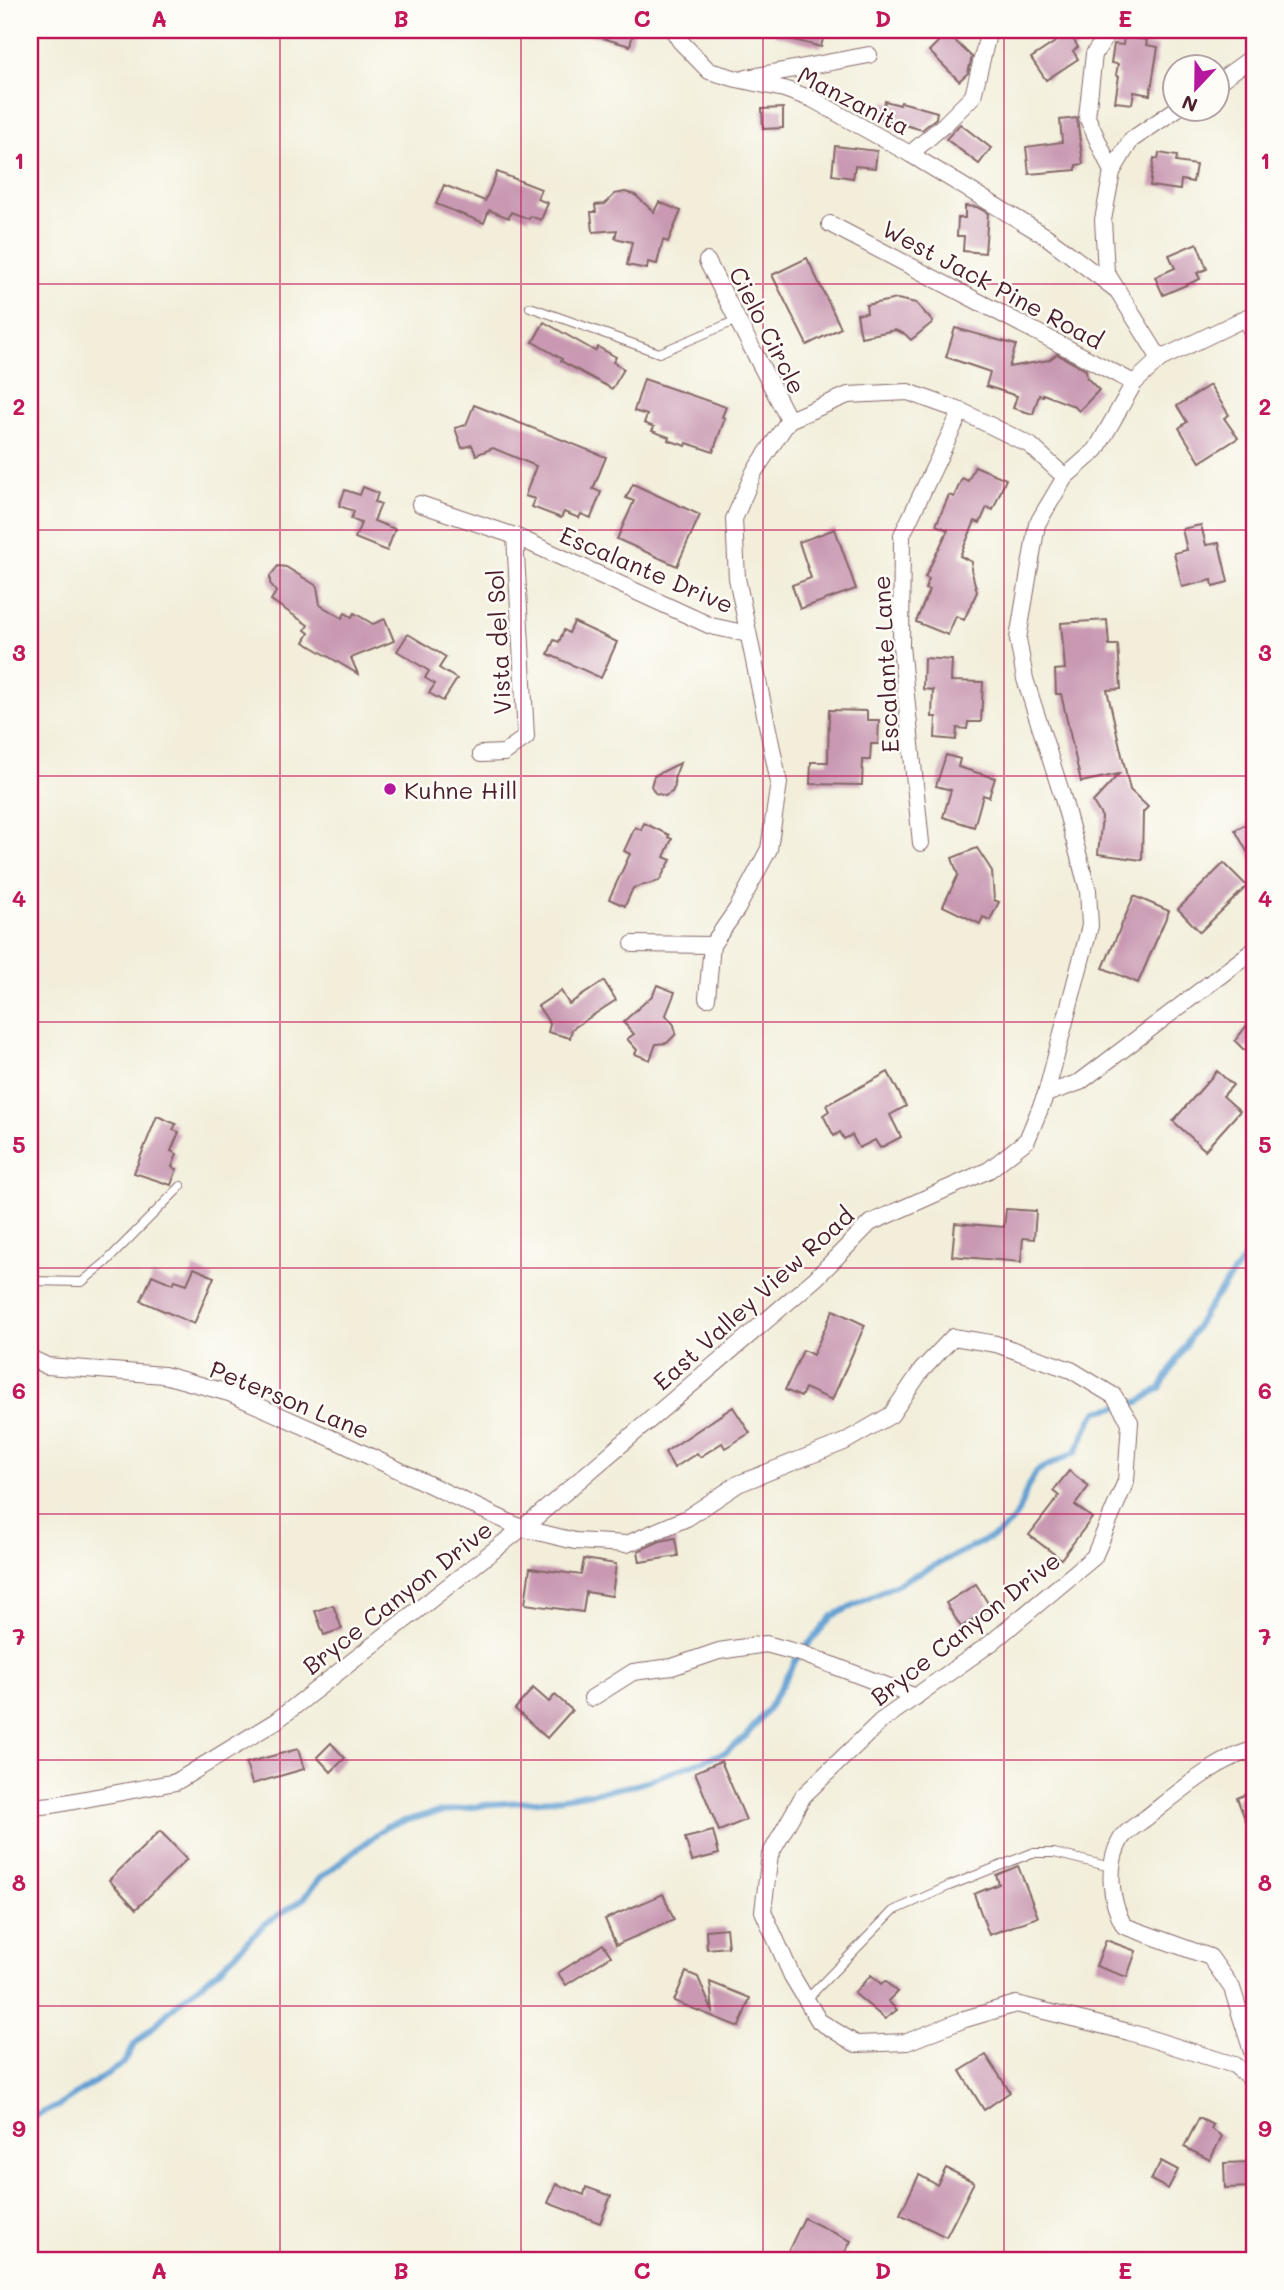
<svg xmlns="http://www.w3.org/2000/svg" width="1284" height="2290" viewBox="0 0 1284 2290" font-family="Mali,sans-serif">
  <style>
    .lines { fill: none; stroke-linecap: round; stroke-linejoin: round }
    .stream { stroke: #619fd2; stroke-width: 6 }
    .building { fill: #c999b2 }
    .service-casing { stroke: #856768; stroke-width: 10 }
    .minor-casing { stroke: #856768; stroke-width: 18 }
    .service { stroke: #fff; stroke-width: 8 }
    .minor { stroke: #fff; stroke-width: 16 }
    .grid { fill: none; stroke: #c2185b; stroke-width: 2; stroke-opacity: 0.55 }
    .poi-dot { fill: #b5179e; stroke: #fdfcf7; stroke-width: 2.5 }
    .labels { text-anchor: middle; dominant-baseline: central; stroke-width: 5; stroke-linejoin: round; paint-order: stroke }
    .street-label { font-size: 24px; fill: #4a1f2b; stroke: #fdfcf7 }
    .poi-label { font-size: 24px; fill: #4a1f2b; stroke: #fdfcf7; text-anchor: start }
    .neatline { fill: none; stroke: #c2185b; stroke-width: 2.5 }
    .grid-label { font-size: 23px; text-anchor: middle; font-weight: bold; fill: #c2185b }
  </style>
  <rect width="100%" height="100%" fill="#fdfcf7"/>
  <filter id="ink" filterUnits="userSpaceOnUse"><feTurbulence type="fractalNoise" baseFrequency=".0143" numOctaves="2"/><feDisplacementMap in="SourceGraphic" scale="14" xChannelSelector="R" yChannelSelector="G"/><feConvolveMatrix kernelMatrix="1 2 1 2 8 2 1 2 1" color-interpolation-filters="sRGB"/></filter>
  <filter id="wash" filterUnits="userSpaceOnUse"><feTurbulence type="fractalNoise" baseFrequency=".00686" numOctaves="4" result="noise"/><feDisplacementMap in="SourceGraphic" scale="28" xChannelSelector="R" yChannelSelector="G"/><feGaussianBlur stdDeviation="1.57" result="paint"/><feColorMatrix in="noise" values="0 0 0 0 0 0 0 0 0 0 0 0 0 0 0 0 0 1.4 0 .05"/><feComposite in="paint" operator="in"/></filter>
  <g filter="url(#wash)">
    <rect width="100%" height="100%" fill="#f2eeda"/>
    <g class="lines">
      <!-- stream -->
      <path class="stream" d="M 30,2118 L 58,2106 L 124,2063 L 134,2045 L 178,2003 L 224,1965 L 265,1924 L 303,1899 L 320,1878 L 387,1826 L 429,1814 L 492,1804 L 552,1800 L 636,1785 L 726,1752 L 745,1737 L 768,1709 L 797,1658 L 832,1616 L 998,1534 L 1011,1523 L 1018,1513 L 1028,1486 L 1037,1471 L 1076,1452 L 1092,1418 L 1098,1411 L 1139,1402 L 1160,1388 L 1205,1312 L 1254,1245"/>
    </g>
    <g id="blocks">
      <!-- building -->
      <g class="building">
        <path d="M 589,30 L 634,30 L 630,46 L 588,34 Z"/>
        <path d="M 775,30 L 825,30 L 821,47 L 775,35 Z"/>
        <path d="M 947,33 L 972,57 L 968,73 L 959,81 L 929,51 Z"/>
        <path d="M 1069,33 L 1078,47 L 1073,51 L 1078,59 L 1046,80 L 1031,58 Z"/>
        <path d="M 1124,37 L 1147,40 L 1146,45 L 1158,47 L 1150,95 L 1134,92 L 1132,104 L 1115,102 L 1119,76 L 1116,75 L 1118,64 L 1111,63 L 1114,44 L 1123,45 Z"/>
        <path d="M 885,101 L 900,105 L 901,102 L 937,112 L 936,118 L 922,130 L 881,118 Z"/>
        <path d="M 783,108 L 783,128 L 763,129 L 762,109 Z"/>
        <path d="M 1077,118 L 1083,164 L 1076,165 L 1076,170 L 1029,174 L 1026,147 L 1062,142 L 1060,120 Z"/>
        <path d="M 960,124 L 991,148 L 979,164 L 946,139 Z"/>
        <path d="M 835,146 L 877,151 L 875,168 L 855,166 L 853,178 L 832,175 Z"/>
        <path d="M 1159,153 L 1177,156 L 1176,162 L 1196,165 L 1193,182 L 1181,180 L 1180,190 L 1150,186 L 1154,158 L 1158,159 Z"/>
        <path d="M 497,172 L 541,189 L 537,199 L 548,203 L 541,220 L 530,216 L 529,219 L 511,212 L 509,218 L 489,210 L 484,223 L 436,204 L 444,185 L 485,201 Z"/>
        <path d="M 625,192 L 635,195 L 654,212 L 659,202 L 681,211 L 668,242 L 663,240 L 657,264 L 648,262 L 647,269 L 627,265 L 632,242 L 615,238 L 617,230 L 593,232 L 591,212 L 596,212 L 595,205 L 605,204 L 615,194 Z"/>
        <path d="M 965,206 L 977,207 L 988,213 L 985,253 L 963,251 L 964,236 L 957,236 L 958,218 L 965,218 Z"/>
        <path d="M 1197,243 L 1207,269 L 1197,273 L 1200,279 L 1163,295 L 1155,277 L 1175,268 L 1169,255 Z"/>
        <path d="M 807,258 L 841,328 L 807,345 L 772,275 Z"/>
        <path d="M 897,299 L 916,303 L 933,322 L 911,340 L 905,334 L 895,330 L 861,337 L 857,314 L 867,313 L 866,305 Z"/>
        <path d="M 544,322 L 595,351 L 598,347 L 616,357 L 613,362 L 624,369 L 612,389 L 561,361 L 562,359 L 533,342 Z"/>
        <path d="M 955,328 L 1016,345 L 1009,367 L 1049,360 L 1057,354 L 1086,370 L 1087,378 L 1099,390 L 1079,411 L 1074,406 L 1043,394 L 1043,396 L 1039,395 L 1033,414 L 1013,408 L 1017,396 L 986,386 L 990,372 L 946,357 Z"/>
        <path d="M 644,379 L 726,407 L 722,417 L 725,418 L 713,452 L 687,443 L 686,446 L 668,440 L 669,437 L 652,431 L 654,427 L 644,423 L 647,415 L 634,411 Z"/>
        <path d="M 1210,385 L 1229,415 L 1224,418 L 1238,438 L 1200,462 L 1179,428 L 1187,422 L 1177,406 Z"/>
        <path d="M 474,405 L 606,457 L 593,489 L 601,492 L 591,518 L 581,514 L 579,518 L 564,512 L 561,518 L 532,507 L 535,499 L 525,496 L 536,466 L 493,448 L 476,455 L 472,445 L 462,448 L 455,428 L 466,425 Z"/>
        <path d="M 975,466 L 1006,479 L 993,510 L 987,507 L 980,523 L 975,521 L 960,556 L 972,562 L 971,569 L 977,592 L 964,620 L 956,616 L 948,635 L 916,622 L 929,590 L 925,589 L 929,579 L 925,577 L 948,530 L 936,525 L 949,495 L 954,497 L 962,478 L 968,481 Z"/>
        <path d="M 633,484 L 700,515 L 677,566 L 617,539 L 634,501 L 626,498 Z"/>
        <path d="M 363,487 L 378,493 L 375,502 L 381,504 L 374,521 L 395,529 L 387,551 L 355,538 L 361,523 L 351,519 L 354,511 L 339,506 L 345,490 L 360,495 Z"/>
        <path d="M 1201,525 L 1206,545 L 1219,543 L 1228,582 L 1213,586 L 1212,580 L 1182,587 L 1174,553 L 1187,550 L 1182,529 Z"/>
        <path d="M 835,529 L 856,589 L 800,609 L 792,585 L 811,578 L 799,542 Z"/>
        <path d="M 278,566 L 286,567 L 317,586 L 320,605 L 342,618 L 345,613 L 352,617 L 354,613 L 373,624 L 385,619 L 394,641 L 351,658 L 358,674 L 304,642 L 309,633 L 305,630 L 308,625 L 271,600 L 276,592 L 270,583 L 270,576 Z"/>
        <path d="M 1107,620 L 1109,645 L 1118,645 L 1121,689 L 1107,690 L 1130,790 L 1148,807 L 1143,812 L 1142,860 L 1098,854 L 1102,817 L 1093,802 L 1119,774 L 1081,782 L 1061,694 L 1056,694 L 1055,670 L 1065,669 L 1061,623 Z"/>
        <path d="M 574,622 L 617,642 L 601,678 L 548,654 L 554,640 L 559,642 L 564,630 L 569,633 Z"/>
        <path d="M 408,634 L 446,657 L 439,668 L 457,679 L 443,701 L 429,693 L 435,684 L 425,678 L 429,671 L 397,651 Z"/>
        <path d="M 924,658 L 952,660 L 951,681 L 983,682 L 981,722 L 968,722 L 967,729 L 957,728 L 956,740 L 935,738 L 936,717 L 932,717 L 933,690 L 923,689 Z"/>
        <path d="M 829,710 L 867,711 L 867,720 L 879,720 L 878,744 L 871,744 L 870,760 L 863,760 L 862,785 L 810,784 L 811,762 L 828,762 Z"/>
        <path d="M 946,755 L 960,759 L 958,767 L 995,778 L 989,797 L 983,795 L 974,827 L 943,817 L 951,790 L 936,786 Z"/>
        <path d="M 680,763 L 674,779 L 675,786 L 672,792 L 665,796 L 655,793 L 651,786 L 654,776 Z"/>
        <path d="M 1254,820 L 1254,864 L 1235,830 Z"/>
        <path d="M 644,823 L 669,835 L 668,837 L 672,839 L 664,857 L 671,860 L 659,881 L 633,888 L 625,906 L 609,899 L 630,854 L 624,851 L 635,827 L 641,830 Z"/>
        <path d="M 977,848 L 992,871 L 994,900 L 999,902 L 990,920 L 983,917 L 980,924 L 943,906 L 958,875 L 952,858 Z"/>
        <path d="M 1224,863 L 1247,886 L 1200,932 L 1178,909 Z"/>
        <path d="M 1134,896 L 1169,911 L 1138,983 L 1103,968 Z"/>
        <path d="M 604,981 L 616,1000 L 572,1029 L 570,1038 L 548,1032 L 550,1024 L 538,1006 L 561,991 L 569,1004 Z"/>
        <path d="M 657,985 L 675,992 L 666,1015 L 674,1025 L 676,1034 L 667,1043 L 656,1044 L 650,1060 L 635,1054 L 637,1050 L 627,1039 L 634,1034 L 623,1022 L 653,995 Z"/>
        <path d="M 1254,1016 L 1254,1045 L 1244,1050 L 1235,1041 Z"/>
        <path d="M 1217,1071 L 1233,1085 L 1223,1096 L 1240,1111 L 1205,1150 L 1173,1121 Z"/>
        <path d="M 888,1072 L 906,1106 L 890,1115 L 901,1137 L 880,1148 L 875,1140 L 859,1148 L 852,1135 L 844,1139 L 840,1132 L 834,1136 L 823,1115 L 829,1111 L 826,1105 Z"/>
        <path d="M 157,1116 L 176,1124 L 173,1130 L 179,1132 L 171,1151 L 177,1154 L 172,1167 L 177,1169 L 171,1185 L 134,1173 Z"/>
        <path d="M 1006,1209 L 1036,1211 L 1034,1239 L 1023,1238 L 1021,1262 L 952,1256 L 955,1223 L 1004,1227 Z"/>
        <path d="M 194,1268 L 214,1277 L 194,1324 L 141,1301 L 152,1275 L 173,1284 L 175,1280 L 187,1284 Z"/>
        <path d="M 833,1310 L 865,1325 L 832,1400 L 805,1388 L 801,1397 L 785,1390 L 803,1350 L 813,1355 Z"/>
        <path d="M 733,1407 L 750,1433 L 725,1448 L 722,1443 L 700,1457 L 697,1453 L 674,1468 L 665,1452 Z"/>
        <path d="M 1069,1471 L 1089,1486 L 1075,1505 L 1092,1518 L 1061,1559 L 1029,1535 L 1059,1496 L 1053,1491 Z"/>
        <path d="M 675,1538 L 678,1556 L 640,1562 L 638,1551 L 660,1541 Z"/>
        <path d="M 584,1559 L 616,1564 L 612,1596 L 586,1592 L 583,1612 L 525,1604 L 530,1568 L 581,1575 Z"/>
        <path d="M 976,1584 L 991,1608 L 961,1627 L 946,1603 Z"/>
        <path d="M 333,1605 L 342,1629 L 324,1635 L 315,1611 Z"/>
        <path d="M 533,1688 L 549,1702 L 555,1695 L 572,1710 L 547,1738 L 515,1709 Z"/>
        <path d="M 331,1743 L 345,1758 L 331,1772 L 317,1757 Z"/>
        <path d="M 298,1749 L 304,1769 L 252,1784 L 246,1763 Z"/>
        <path d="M 721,1761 L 746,1820 L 719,1831 L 695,1772 Z"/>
        <path d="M 1254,1791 L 1254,1840 L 1253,1840 L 1237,1798 Z"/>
        <path d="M 160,1831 L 187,1859 L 136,1909 L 109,1880 Z"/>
        <path d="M 713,1831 L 719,1854 L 692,1861 L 685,1838 Z"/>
        <path d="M 1018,1866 L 1038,1917 L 989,1935 L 974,1894 L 999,1884 L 996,1875 Z"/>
        <path d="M 663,1894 L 674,1920 L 616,1945 L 605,1919 Z"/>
        <path d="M 726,1928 L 728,1947 L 707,1949 L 706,1930 Z"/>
        <path d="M 1106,1940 L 1136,1951 L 1127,1977 L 1096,1966 Z"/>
        <path d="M 603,1944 L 611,1956 L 566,1985 L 558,1973 Z"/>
        <path d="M 686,1972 L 698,1977 L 713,2013 L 710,1982 L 750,1998 L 739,2027 L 674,2001 Z"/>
        <path d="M 871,1975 L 881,1984 L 885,1981 L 897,1992 L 888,2001 L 897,2010 L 885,2019 L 854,1993 Z"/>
        <path d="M 986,2055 L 1010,2092 L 984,2110 L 960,2071 Z"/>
        <path d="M 1199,2118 L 1213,2125 L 1211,2129 L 1222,2136 L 1210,2160 L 1184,2147 Z"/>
        <path d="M 1161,2161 L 1178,2170 L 1168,2189 L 1151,2180 Z"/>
        <path d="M 1251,2162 L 1252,2187 L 1225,2188 L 1224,2163 Z"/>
        <path d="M 946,2168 L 974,2182 L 946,2237 L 900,2214 L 919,2175 L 937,2185 Z"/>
        <path d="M 556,2184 L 584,2195 L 586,2187 L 611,2196 L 600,2223 L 548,2203 Z"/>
        <path d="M 804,2218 L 851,2241 L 841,2260 L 784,2260 Z"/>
      </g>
    </g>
  </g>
  <g filter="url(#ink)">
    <use href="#blocks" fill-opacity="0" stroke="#856768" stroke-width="2"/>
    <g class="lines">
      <defs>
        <g id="service">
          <path d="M 530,307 L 659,353 L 737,320"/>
          <path d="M 30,1281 L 82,1282 L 105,1263 L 181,1186"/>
          <path d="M 806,2000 L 893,1911 L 949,1886 L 1032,1853 L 1054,1853 L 1111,1867"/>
        </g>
        <g id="minor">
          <path d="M 673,30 L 680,41 L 709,71 L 737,79 L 784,89 L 812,99 L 910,154 L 1047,237 L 1118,291"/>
          <path d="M 1110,30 L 1094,54 L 1087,117 L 1112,172"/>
          <path d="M 746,78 L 869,55"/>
          <path d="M 1218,82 L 1254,56"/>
          <path d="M 910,154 L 945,124 L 973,96 L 989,30"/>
          <path d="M 830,224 L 1134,383"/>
          <path d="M 707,261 L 789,420"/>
          <path d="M 1247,317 L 1254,340"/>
          <path d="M 1160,359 L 1106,272 L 1103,220 L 1112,172 L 1131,140 L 1178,108"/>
          <path d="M 420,504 L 515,536 L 711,626 L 748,634"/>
          <path d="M 481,754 L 504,753 L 526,737 L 515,536"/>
          <path d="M 921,843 L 901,646 L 902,535 L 961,411"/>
          <path d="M 633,944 L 712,945 L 737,909 L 769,849 L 779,783 L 737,578 L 734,519 L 754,472 L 789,420 L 848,395 L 908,392 L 961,411 L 1030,445 L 1065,477"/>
          <path d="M 707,998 L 712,945"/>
          <path d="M 1046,1094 L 1090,926 L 1088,890 L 1062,795 L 1025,679 L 1018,639 L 1037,524 L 1065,477 L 1096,450 L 1134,383 L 1160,359 L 1254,314"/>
          <path d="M 30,1358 L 47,1366 L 164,1375 L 229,1393 L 333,1439 L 521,1528 L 575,1541 L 627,1544 L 687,1518 L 738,1484 L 844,1442 L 891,1415 L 921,1371 L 953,1337 L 996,1344 L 1071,1370 L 1114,1396 L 1130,1422 L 1126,1481 L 1094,1557 L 991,1643 L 881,1721 L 803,1796 L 770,1855 L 763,1911 L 792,1976 L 819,2021 L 856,2044 L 907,2042 L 965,2019 L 1016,2004 L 1129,2032 L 1234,2065 L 1254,2081"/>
          <path d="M 592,1698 L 633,1672 L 672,1667 L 719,1651 L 766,1644 L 803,1654 L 916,1697"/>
          <path d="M 1254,1750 C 1219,1757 1174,1796 1146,1818 C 1138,1824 1126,1831 1121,1839 C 1106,1865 1110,1901 1124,1926 L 1210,1957 L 1232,1988 L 1254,2058"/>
          <path d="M 30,1807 L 53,1805 L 176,1782 L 276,1721 L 535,1518 L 816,1278 L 870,1223 L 989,1170 L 1027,1140 L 1046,1094 L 1080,1082 L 1254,950"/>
        </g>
      </defs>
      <!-- service casing -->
      <use href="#service" class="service-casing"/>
      <!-- minor casing -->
      <use href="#minor" class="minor-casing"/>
      <!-- service -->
      <use href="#service" class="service"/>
      <!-- minor -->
      <use href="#minor" class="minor"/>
    </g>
  </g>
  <!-- grid -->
  <path class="grid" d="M 280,30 L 280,2260M 521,30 L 521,2260M 763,30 L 763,2260M 1004,30 L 1004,2260M 30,284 L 1254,284M 30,530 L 1254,530M 30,776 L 1254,776M 30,1022 L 1254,1022M 30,1268 L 1254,1268M 30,1514 L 1254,1514M 30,1760 L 1254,1760M 30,2006 L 1254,2006"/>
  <!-- markers -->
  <circle class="poi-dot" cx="390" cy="789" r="7"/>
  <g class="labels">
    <!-- street labels -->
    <g class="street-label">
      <text transform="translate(854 100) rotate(27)">Manzanita</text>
      <text transform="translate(993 284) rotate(28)">West Jack Pine Road</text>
      <text transform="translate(768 330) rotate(63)">Cielo Circle</text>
      <text transform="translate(647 569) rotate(23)">Escalante Drive</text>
      <text transform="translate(498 642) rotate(-93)">Vista del Sol</text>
      <text transform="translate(885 664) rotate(-93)">Escalante Lane</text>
      <text transform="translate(753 1298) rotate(-42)">East Valley View Road</text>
      <text transform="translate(290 1399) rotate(22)">Peterson Lane</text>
      <text transform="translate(397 1597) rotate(-38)">Bryce Canyon Drive</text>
      <text transform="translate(965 1628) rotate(-38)">Bryce Canyon Drive</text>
    </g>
    <!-- poi labels -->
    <g class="poi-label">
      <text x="404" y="789">Kuhne Hill</text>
    </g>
  </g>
  <!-- margin -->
  <rect width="1284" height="2290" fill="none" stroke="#fdfcf7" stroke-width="77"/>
  <!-- north arrow -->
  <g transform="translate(1196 88) rotate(202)"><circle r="33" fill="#fdfcf7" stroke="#b5a4a5" stroke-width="2"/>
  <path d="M0-5L12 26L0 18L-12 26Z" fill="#b5179e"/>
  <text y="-10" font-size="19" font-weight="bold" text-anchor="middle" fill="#4a1f2b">N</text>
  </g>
  <rect x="38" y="38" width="1208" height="2214" class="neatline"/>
  <g class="grid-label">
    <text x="159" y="27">A</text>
    <text x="401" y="27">B</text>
    <text x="642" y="27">C</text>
    <text x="883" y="27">D</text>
    <text x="1125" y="27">E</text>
    <text x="19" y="169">1</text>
    <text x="1265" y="169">1</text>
    <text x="19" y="415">2</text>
    <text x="1265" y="415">2</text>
    <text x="19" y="661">3</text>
    <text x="1265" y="661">3</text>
    <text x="19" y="907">4</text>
    <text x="1265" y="907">4</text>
    <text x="19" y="1153">5</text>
    <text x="1265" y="1153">5</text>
    <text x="19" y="1399">6</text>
    <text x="1265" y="1399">6</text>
    <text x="19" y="1645">7</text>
    <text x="1265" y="1645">7</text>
    <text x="19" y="1891">8</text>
    <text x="1265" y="1891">8</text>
    <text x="19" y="2137">9</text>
    <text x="1265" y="2137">9</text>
    <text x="159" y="2279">A</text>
    <text x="401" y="2279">B</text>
    <text x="642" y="2279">C</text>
    <text x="883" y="2279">D</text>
    <text x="1125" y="2279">E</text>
  </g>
</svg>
